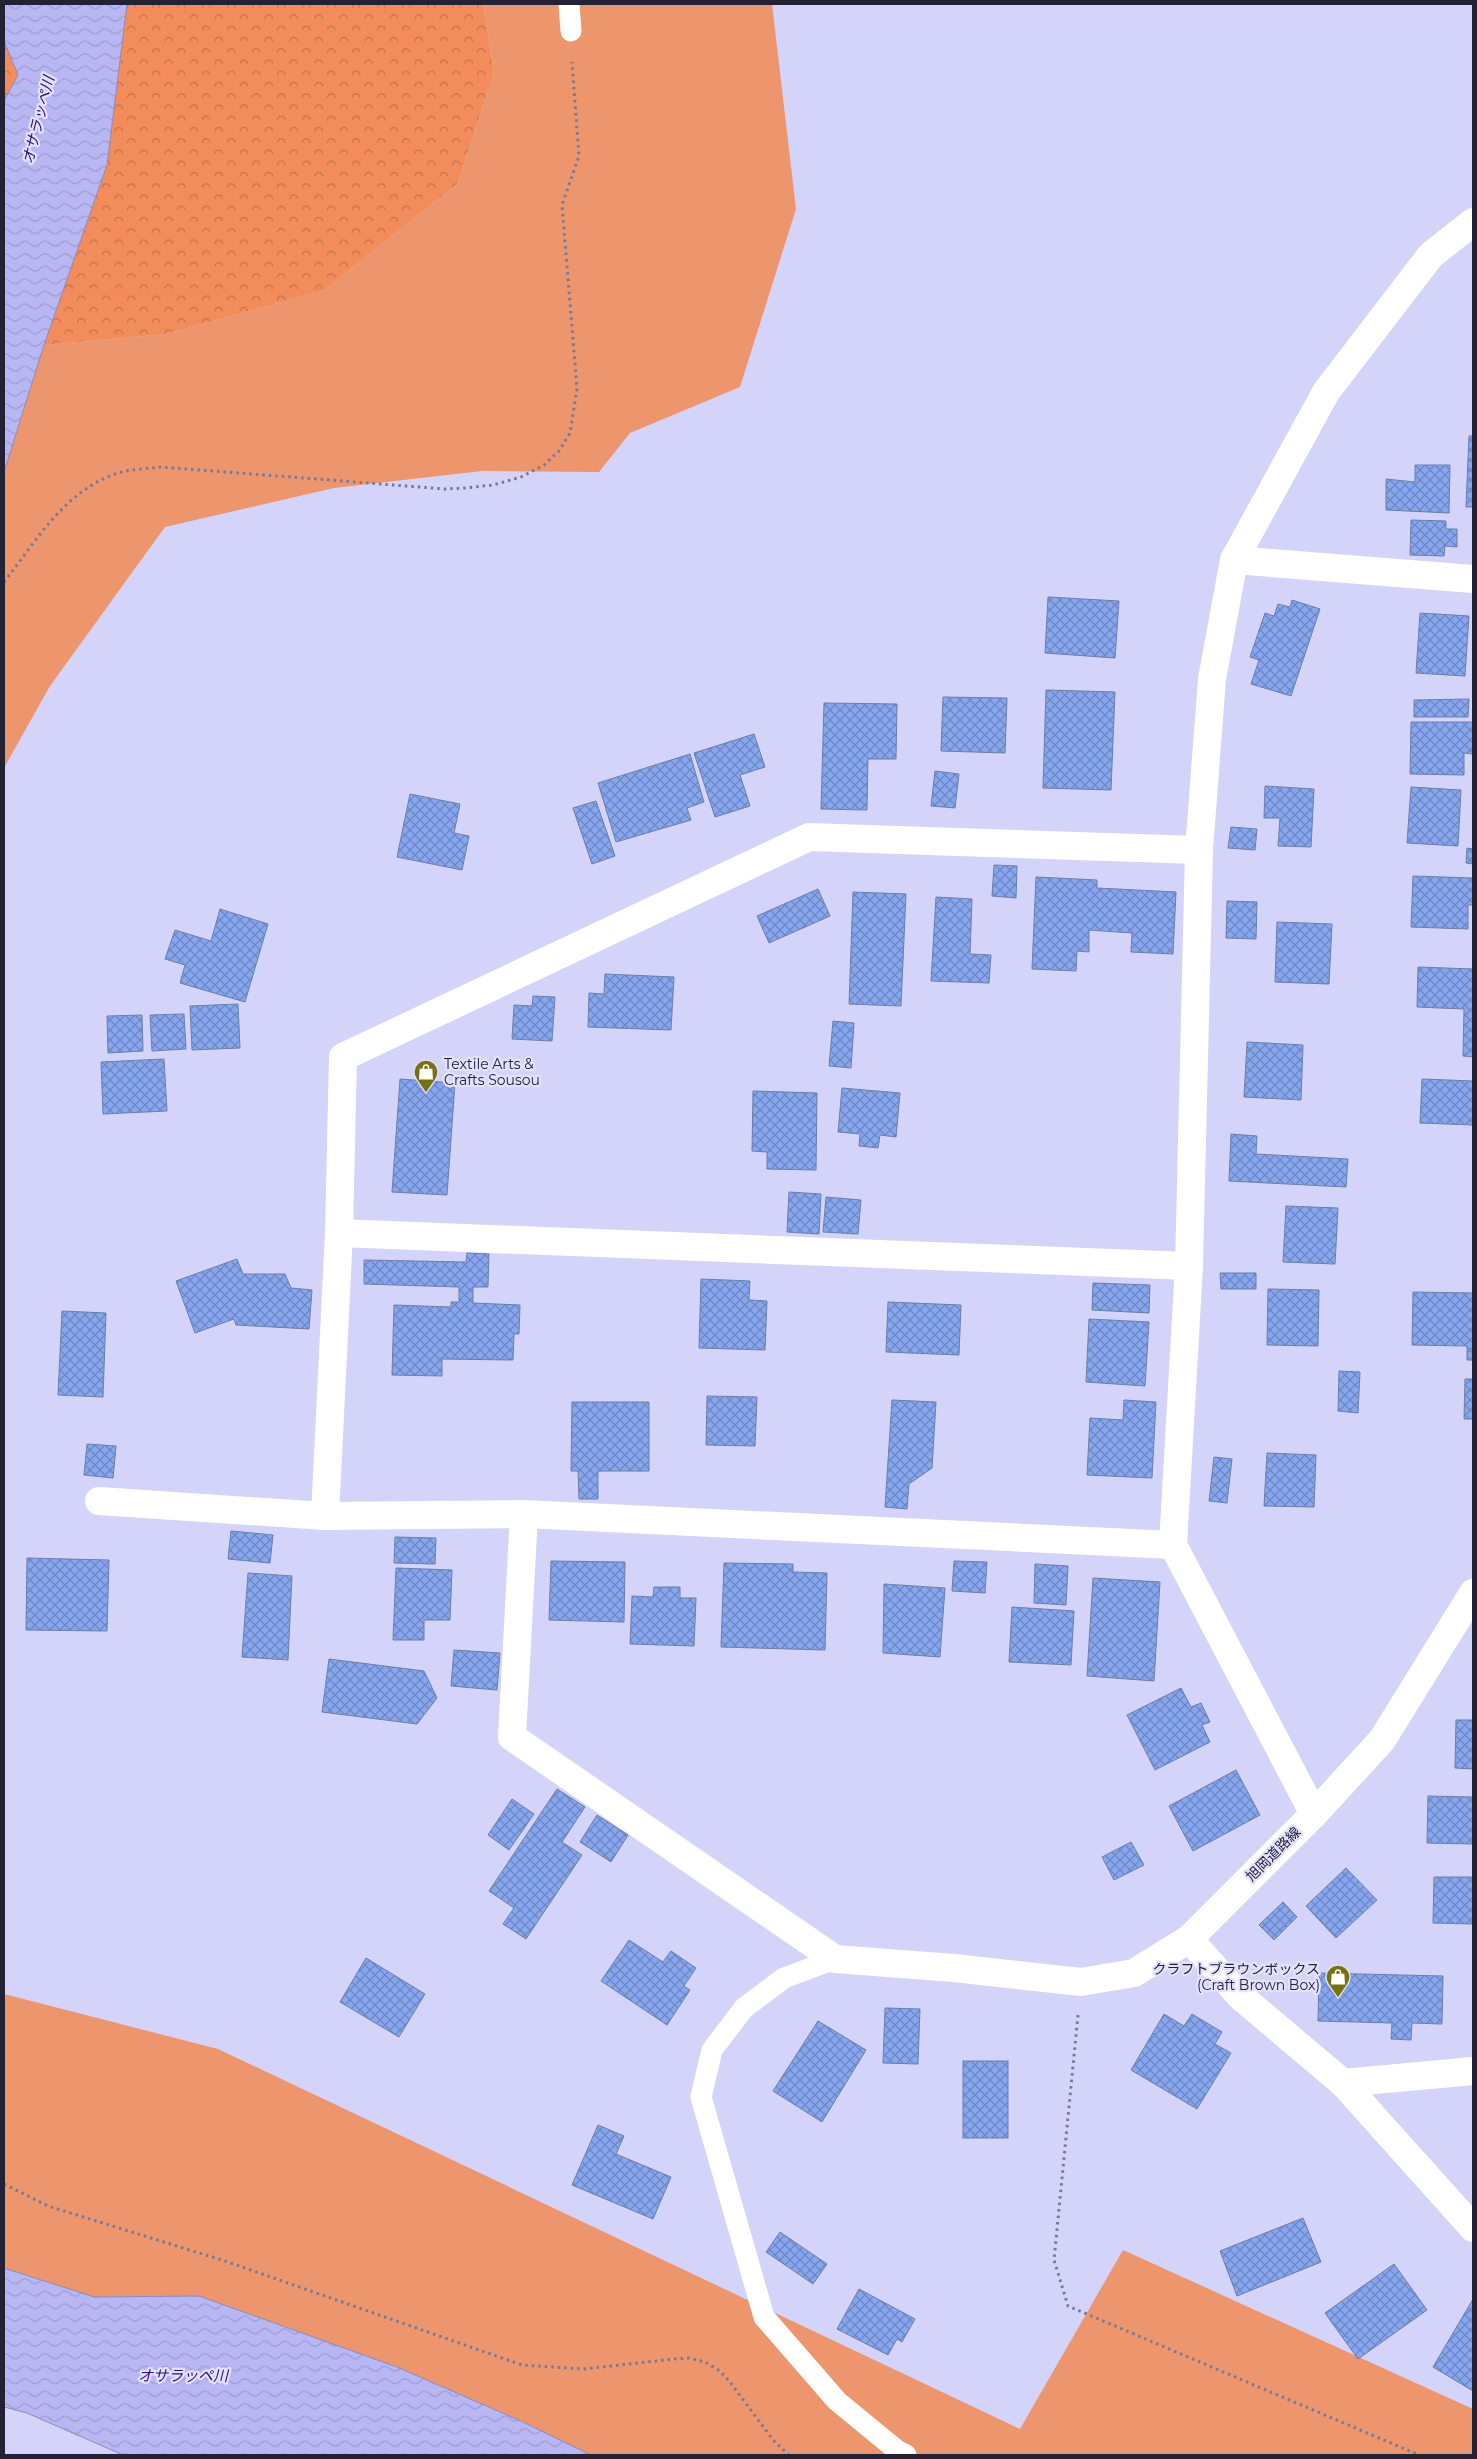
<svg xmlns="http://www.w3.org/2000/svg" width="1477" height="2459" viewBox="0 0 1477 2459" font-family="Montserrat,'Noto Sans JP',sans-serif">
  <style>
    .green { fill: #ed966e }
    .forest { fill: url(#forest-crowns) }
    .water { fill: url(#water-waves); stroke: #8b8aba }
    .building { fill: url(#building-cross-hatch); stroke: #6c7ea7 }
    .lines { fill: none; stroke-linecap: round; stroke-linejoin: round }
    .path { stroke: #7a7995; stroke-width: 3; stroke-dasharray: 2.5 4; stroke-linecap: butt }
    .service { stroke: #fff; stroke-width: 21 }
    .minor { stroke: #fff; stroke-width: 28 }
    .labels { text-anchor: middle; dominant-baseline: central; stroke-width: 4.5; stroke-linejoin: round; paint-order: stroke }
    .poi-label { font-size: 14px; fill: #232234; stroke: #e2e2ff; text-anchor: start }
    .street-label { font-size: 14px; fill: #232234; stroke: #e2e2ff }
    .water-label { font-size: 15px; font-style: italic; fill: #30087f; stroke: #e2e2ff }
  </style>
  <defs>
    <pattern id="forest-crowns" width="20" height="18" patternUnits="userSpaceOnUse" patternTransform="scale(1.25)"><rect width="20" height="18" fill="#f28c5a"/><path d="M2 6a3 3 0 1 1 6 0M12 15a3 3 0 1 1 6 0" fill="none" stroke="#c4724b"/></pattern>
    <pattern id="water-waves" width="16" height="10" patternUnits="userSpaceOnUse" patternTransform="scale(1.25)"><rect width="16" height="10" fill="#b8b7f3"/><path d="M0 5q4-4 8 0t8 0" fill="none" stroke="#9e9dd1"/></pattern>
    <pattern id="building-cross-hatch" width="8" height="8" patternUnits="userSpaceOnUse" patternTransform="scale(1.25)"><rect width="8" height="8" fill="#86a6ef"/><path d="M0 0l8 8M0 8l8-8" fill="none" stroke="#6d87c2"/></pattern>
  </defs>
  <rect width="100%" height="100%" fill="#d4d3fa"/>
  <!-- green -->
  <g class="green">
    <path d="M 483,4 L 772,4 L 796,209 L 740,387 L 630,433 L 599,472 L 482,471 L 334,488 L 165,527 L 50,686 L 4,768 L 4,472 L 44,345 L 166,334 L 325,290 L 458,183 L 494,72 Z"/>
    <path d="M 4,1994 L 218,2049 L 1020,2429 L 1123,2250 L 1473,2409 L 1473,2455 L 591,2455 L 523,2422 L 397,2367 L 199,2296 L 94,2297 L 4,2268 Z"/>
  </g>
  <!-- forest -->
  <g class="forest">
    <path d="M 127,4 L 483,4 L 494,72 L 458,183 L 325,290 L 166,334 L 44,345 L 107,165 Z"/>
    <path d="M 4,41 L 18,75 L 4,101 Z"/>
  </g>
  <!-- water -->
  <g class="water">
    <path d="M 4,4 L 127,4 L 107,165 L 44,345 L 4,472 L 4,101 L 18,75 L 4,41 Z"/>
    <path d="M 4,2268 L 94,2297 L 199,2296 L 397,2367 L 523,2422 L 591,2455 L 123,2455 L 27,2413 L 4,2407 Z"/>
  </g>
  <!-- building -->
  <g class="building">
    <path d="M 1469,436 L 1473,436 L 1473,507 L 1466,507 Z"/>
    <path d="M 1415,465 L 1450,465 L 1449,513 L 1386,510 L 1386,479 L 1415,482 Z"/>
    <path d="M 1411,520 L 1446,521 L 1446,529 L 1457,529 L 1457,547 L 1445,546 L 1444,556 L 1410,555 Z"/>
    <path d="M 1048,597 L 1119,601 L 1115,658 L 1045,653 Z"/>
    <path d="M 1292,600 L 1320,609 L 1291,696 L 1251,684 L 1259,660 L 1250,657 L 1265,613 L 1274,616 L 1278,604 L 1290,607 Z"/>
    <path d="M 1420,613 L 1469,616 L 1465,676 L 1416,673 Z"/>
    <path d="M 1046,690 L 1115,692 L 1111,790 L 1043,788 Z"/>
    <path d="M 943,697 L 1007,698 L 1005,753 L 941,751 Z"/>
    <path d="M 1469,699 L 1468,717 L 1414,717 L 1414,700 Z"/>
    <path d="M 824,703 L 897,704 L 896,759 L 868,759 L 867,810 L 821,809 Z"/>
    <path d="M 1411,722 L 1473,722 L 1473,754 L 1464,753 L 1464,775 L 1410,774 Z"/>
    <path d="M 754,734 L 765,767 L 740,775 L 750,806 L 715,817 L 694,753 Z"/>
    <path d="M 690,754 L 704,802 L 687,808 L 691,820 L 616,842 L 598,783 Z"/>
    <path d="M 935,771 L 959,774 L 955,808 L 931,806 Z"/>
    <path d="M 1265,786 L 1314,789 L 1311,847 L 1278,846 L 1280,818 L 1264,818 Z"/>
    <path d="M 1411,787 L 1461,790 L 1458,846 L 1407,843 Z"/>
    <path d="M 410,794 L 460,804 L 454,833 L 469,836 L 462,870 L 397,857 Z"/>
    <path d="M 596,801 L 615,856 L 592,864 L 573,808 Z"/>
    <path d="M 1231,827 L 1257,829 L 1255,850 L 1228,848 Z"/>
    <path d="M 1467,848 L 1473,849 L 1473,864 L 1466,863 Z"/>
    <path d="M 994,865 L 1017,866 L 1016,898 L 992,896 Z"/>
    <path d="M 1413,876 L 1473,878 L 1473,905 L 1468,905 L 1468,929 L 1411,927 Z"/>
    <path d="M 1036,877 L 1097,880 L 1097,888 L 1176,892 L 1173,954 L 1131,952 L 1132,933 L 1089,930 L 1089,952 L 1077,951 L 1076,971 L 1032,969 Z"/>
    <path d="M 818,889 L 830,916 L 769,943 L 757,916 Z"/>
    <path d="M 853,892 L 906,894 L 901,1006 L 849,1004 Z"/>
    <path d="M 936,897 L 972,899 L 970,954 L 991,955 L 989,983 L 931,981 Z"/>
    <path d="M 1227,901 L 1257,902 L 1256,939 L 1226,938 Z"/>
    <path d="M 220,909 L 268,924 L 245,1002 L 180,983 L 185,965 L 165,959 L 175,930 L 211,941 Z"/>
    <path d="M 1277,922 L 1332,924 L 1329,984 L 1275,982 Z"/>
    <path d="M 1418,967 L 1473,969 L 1473,1057 L 1463,1056 L 1464,1009 L 1417,1007 Z"/>
    <path d="M 605,974 L 674,977 L 671,1030 L 588,1027 L 589,993 L 604,994 Z"/>
    <path d="M 533,996 L 555,997 L 552,1041 L 512,1039 L 514,1005 L 532,1006 Z"/>
    <path d="M 238,1004 L 240,1048 L 192,1050 L 190,1006 Z"/>
    <path d="M 184,1014 L 186,1049 L 152,1051 L 150,1015 Z"/>
    <path d="M 142,1015 L 143,1051 L 108,1053 L 107,1016 Z"/>
    <path d="M 833,1021 L 854,1023 L 851,1068 L 829,1066 Z"/>
    <path d="M 1247,1042 L 1303,1045 L 1301,1100 L 1244,1097 Z"/>
    <path d="M 164,1059 L 167,1111 L 103,1114 L 101,1062 Z"/>
    <path d="M 400,1079 L 455,1083 L 447,1195 L 392,1192 Z"/>
    <path d="M 1422,1079 L 1473,1081 L 1473,1125 L 1420,1123 Z"/>
    <path d="M 842,1088 L 900,1093 L 896,1137 L 880,1135 L 878,1148 L 859,1146 L 860,1134 L 838,1132 Z"/>
    <path d="M 753,1091 L 817,1093 L 816,1170 L 767,1169 L 767,1152 L 752,1151 Z"/>
    <path d="M 1231,1134 L 1257,1136 L 1256,1154 L 1348,1159 L 1346,1187 L 1229,1181 Z"/>
    <path d="M 789,1192 L 821,1194 L 819,1234 L 787,1232 Z"/>
    <path d="M 826,1197 L 861,1200 L 858,1234 L 823,1232 Z"/>
    <path d="M 1286,1206 L 1338,1208 L 1335,1264 L 1283,1262 Z"/>
    <path d="M 467,1253 L 489,1254 L 488,1287 L 473,1287 L 473,1303 L 520,1305 L 519,1334 L 514,1334 L 513,1360 L 442,1359 L 442,1376 L 392,1375 L 394,1305 L 451,1307 L 451,1302 L 459,1302 L 459,1287 L 364,1284 L 364,1260 L 466,1262 Z"/>
    <path d="M 237,1259 L 243,1274 L 285,1274 L 291,1288 L 312,1290 L 309,1329 L 236,1325 L 234,1319 L 195,1333 L 176,1281 Z"/>
    <path d="M 1220,1273 L 1256,1273 L 1256,1289 L 1221,1289 Z"/>
    <path d="M 701,1279 L 750,1281 L 749,1300 L 767,1301 L 765,1350 L 699,1348 Z"/>
    <path d="M 1093,1283 L 1150,1285 L 1149,1313 L 1092,1310 Z"/>
    <path d="M 1268,1289 L 1319,1290 L 1318,1346 L 1267,1345 Z"/>
    <path d="M 1413,1292 L 1473,1293 L 1473,1360 L 1467,1360 L 1467,1346 L 1412,1345 Z"/>
    <path d="M 888,1302 L 961,1305 L 959,1355 L 886,1352 Z"/>
    <path d="M 62,1311 L 106,1313 L 103,1397 L 58,1395 Z"/>
    <path d="M 1089,1319 L 1149,1322 L 1145,1386 L 1086,1382 Z"/>
    <path d="M 1339,1371 L 1360,1372 L 1358,1413 L 1338,1411 Z"/>
    <path d="M 1465,1379 L 1473,1379 L 1473,1419 L 1464,1419 Z"/>
    <path d="M 707,1396 L 757,1397 L 755,1446 L 706,1445 Z"/>
    <path d="M 892,1400 L 936,1402 L 932,1468 L 909,1484 L 907,1509 L 885,1507 Z"/>
    <path d="M 1124,1400 L 1156,1402 L 1152,1478 L 1087,1475 L 1090,1418 L 1123,1420 Z"/>
    <path d="M 572,1402 L 649,1402 L 649,1471 L 598,1471 L 598,1499 L 579,1499 L 578,1471 L 571,1471 Z"/>
    <path d="M 87,1444 L 116,1446 L 113,1478 L 84,1475 Z"/>
    <path d="M 1267,1453 L 1316,1455 L 1314,1507 L 1264,1506 Z"/>
    <path d="M 1214,1457 L 1232,1459 L 1227,1503 L 1209,1501 Z"/>
    <path d="M 231,1531 L 273,1535 L 270,1563 L 228,1559 Z"/>
    <path d="M 395,1537 L 436,1538 L 435,1564 L 394,1563 Z"/>
    <path d="M 27,1558 L 109,1560 L 107,1631 L 26,1630 Z"/>
    <path d="M 551,1561 L 625,1562 L 624,1622 L 549,1620 Z"/>
    <path d="M 954,1561 L 987,1562 L 985,1593 L 952,1591 Z"/>
    <path d="M 724,1563 L 793,1564 L 793,1572 L 827,1573 L 825,1650 L 721,1647 Z"/>
    <path d="M 1035,1564 L 1068,1566 L 1066,1605 L 1034,1603 Z"/>
    <path d="M 396,1568 L 452,1570 L 450,1620 L 424,1620 L 424,1640 L 393,1640 Z"/>
    <path d="M 248,1573 L 292,1576 L 288,1660 L 242,1657 Z"/>
    <path d="M 1093,1578 L 1160,1582 L 1154,1681 L 1087,1676 Z"/>
    <path d="M 884,1584 L 945,1588 L 940,1657 L 883,1653 Z"/>
    <path d="M 654,1587 L 680,1587 L 680,1598 L 696,1598 L 694,1646 L 630,1644 L 632,1596 L 653,1597 Z"/>
    <path d="M 1012,1607 L 1074,1611 L 1071,1665 L 1009,1662 Z"/>
    <path d="M 454,1650 L 500,1653 L 497,1690 L 451,1686 Z"/>
    <path d="M 329,1659 L 424,1671 L 437,1698 L 417,1724 L 322,1712 Z"/>
    <path d="M 1181,1688 L 1191,1707 L 1201,1703 L 1210,1722 L 1202,1725 L 1210,1742 L 1155,1770 L 1127,1715 Z"/>
    <path d="M 1456,1720 L 1473,1720 L 1473,1769 L 1455,1768 Z"/>
    <path d="M 1236,1770 L 1260,1815 L 1193,1851 L 1169,1806 Z"/>
    <path d="M 557,1789 L 585,1807 L 562,1842 L 582,1855 L 526,1939 L 503,1924 L 514,1908 L 489,1891 Z"/>
    <path d="M 1428,1796 L 1473,1797 L 1473,1844 L 1427,1843 Z"/>
    <path d="M 512,1799 L 534,1814 L 509,1850 L 488,1835 Z"/>
    <path d="M 597,1815 L 628,1835 L 611,1862 L 580,1842 Z"/>
    <path d="M 1131,1842 L 1144,1865 L 1114,1880 L 1102,1857 Z"/>
    <path d="M 1346,1868 L 1377,1900 L 1336,1938 L 1306,1906 Z"/>
    <path d="M 1434,1877 L 1473,1877 L 1473,1924 L 1433,1923 Z"/>
    <path d="M 1283,1902 L 1297,1917 L 1274,1940 L 1259,1925 Z"/>
    <path d="M 629,1940 L 663,1962 L 671,1951 L 696,1968 L 684,1986 L 690,1990 L 667,2025 L 601,1981 Z"/>
    <path d="M 366,1958 L 425,1994 L 399,2037 L 340,2002 Z"/>
    <path d="M 1319,1973 L 1443,1976 L 1442,2024 L 1412,2023 L 1411,2040 L 1391,2039 L 1392,2023 L 1318,2021 Z"/>
    <path d="M 885,2008 L 920,2009 L 918,2064 L 883,2063 Z"/>
    <path d="M 1164,2014 L 1184,2026 L 1192,2014 L 1222,2032 L 1215,2044 L 1231,2053 L 1197,2109 L 1131,2070 Z"/>
    <path d="M 818,2021 L 866,2050 L 822,2122 L 773,2091 Z"/>
    <rect x="963" y="2061" width="45" height="77"/>
    <path d="M 598,2125 L 624,2136 L 616,2154 L 671,2177 L 653,2219 L 572,2185 Z"/>
    <path d="M 1303,2218 L 1321,2262 L 1237,2296 L 1220,2251 Z"/>
    <path d="M 780,2232 L 827,2264 L 813,2284 L 766,2252 Z"/>
    <path d="M 1394,2264 L 1427,2310 L 1358,2359 L 1325,2313 Z"/>
    <path d="M 859,2289 L 915,2319 L 902,2342 L 897,2339 L 888,2355 L 837,2329 Z"/>
    <path d="M 1473,2299 L 1473,2391 L 1433,2367 Z"/>
  </g>
  <g class="lines">
    <!-- path -->
    <g class="path">
      <path d="M 4,582 C 36,541 64,492 115,474 C 129,469 146,469 161,467 L 445,489 L 465,488 L 493,485 L 521,477 L 544,465 L 559,451 L 570,433 L 577,389 L 562,205 L 579,156 L 572,62"/>
      <path d="M 1078,2015 L 1054,2260 L 1068,2306 L 1419,2455"/>
      <path d="M 4,2184 L 48,2206 L 225,2261 L 522,2365 L 584,2369 L 674,2359 L 689,2358 L 705,2362 L 720,2371 L 730,2382 L 773,2440 L 789,2455"/>
    </g>
    <!-- service -->
    <g class="service">
      <path d="M 569,4 L 571,31"/>
      <path d="M 835,1959 L 784,1978 L 744,2008 L 712,2050 L 701,2097 L 764,2317 L 837,2401 L 898,2451 L 906,2455"/>
    </g>
    <!-- minor -->
    <g class="minor">
      <path d="M 1234,560 L 1326,392 L 1431,255 L 1473,222"/>
      <path d="M 339,1233 L 1189,1266"/>
      <path d="M 99,1501 L 325,1516 L 524,1514 L 1173,1545"/>
      <path d="M 524,1514 L 512,1737 L 835,1959 L 954,1968 L 1081,1982 L 1134,1973 L 1189,1939 L 1314,1814 L 1382,1740 L 1473,1593"/>
      <path d="M 325,1516 L 339,1233 L 343,1057 L 809,837 L 1199,850"/>
      <path d="M 1314,1814 L 1173,1545 L 1189,1266 L 1199,850 L 1212,679 L 1234,560 L 1473,579"/>
      <path d="M 1189,1939 L 1240,1996 L 1343,2083 L 1473,2228"/>
      <path d="M 1343,2083 L 1473,2071"/>
    </g>
  </g>
  <!-- icons -->
  <defs>
    <symbol id="shop-pin" viewBox="-11 -11 22 30"><path d="M0 17L-7.5 6A9.5 9.5 0 1 1 7.5 6Z" fill="#777113" stroke="#e2e2ff"/><path d="M-5-2.5h2.3a2.7 3.5 0 0 1 5.4 0H5L5.5 6h-11ZM-1.5-2.5h3a1.5 2.3 0 0 0-3 0Z" fill="#fff"/></symbol>
  </defs>
  <g fill-rule="evenodd">
    <use href="#shop-pin" x="412" y="1058" width="28" height="38"/>
    <use href="#shop-pin" x="1324" y="1963" width="28" height="38"/>
  </g>
  <g class="labels">
    <!-- poi labels -->
    <g class="poi-label">
      <text x="444" y="1064">Textile Arts &amp;<tspan x="444" dy="16">Crafts Sousou</tspan></text>
      <text x="1320" y="1969" text-anchor="end">クラフトブラウンボックス<tspan x="1320" dy="16">(Craft Brown Box)</tspan></text>
    </g>
    <!-- street labels -->
    <g class="street-label">
      <text transform="translate(1273 1854) rotate(-45)">旭岡道路線</text>
    </g>
    <!-- water labels -->
    <g class="water-label">
      <text transform="translate(38 120) rotate(-76)">オサラッペ川</text>
      <text x="183" y="2375">オサラッペ川</text>
    </g>
  </g>
  <!-- border -->
  <rect width="1477" height="2459" fill="none" stroke="#232234" stroke-width="10"/>
</svg>
